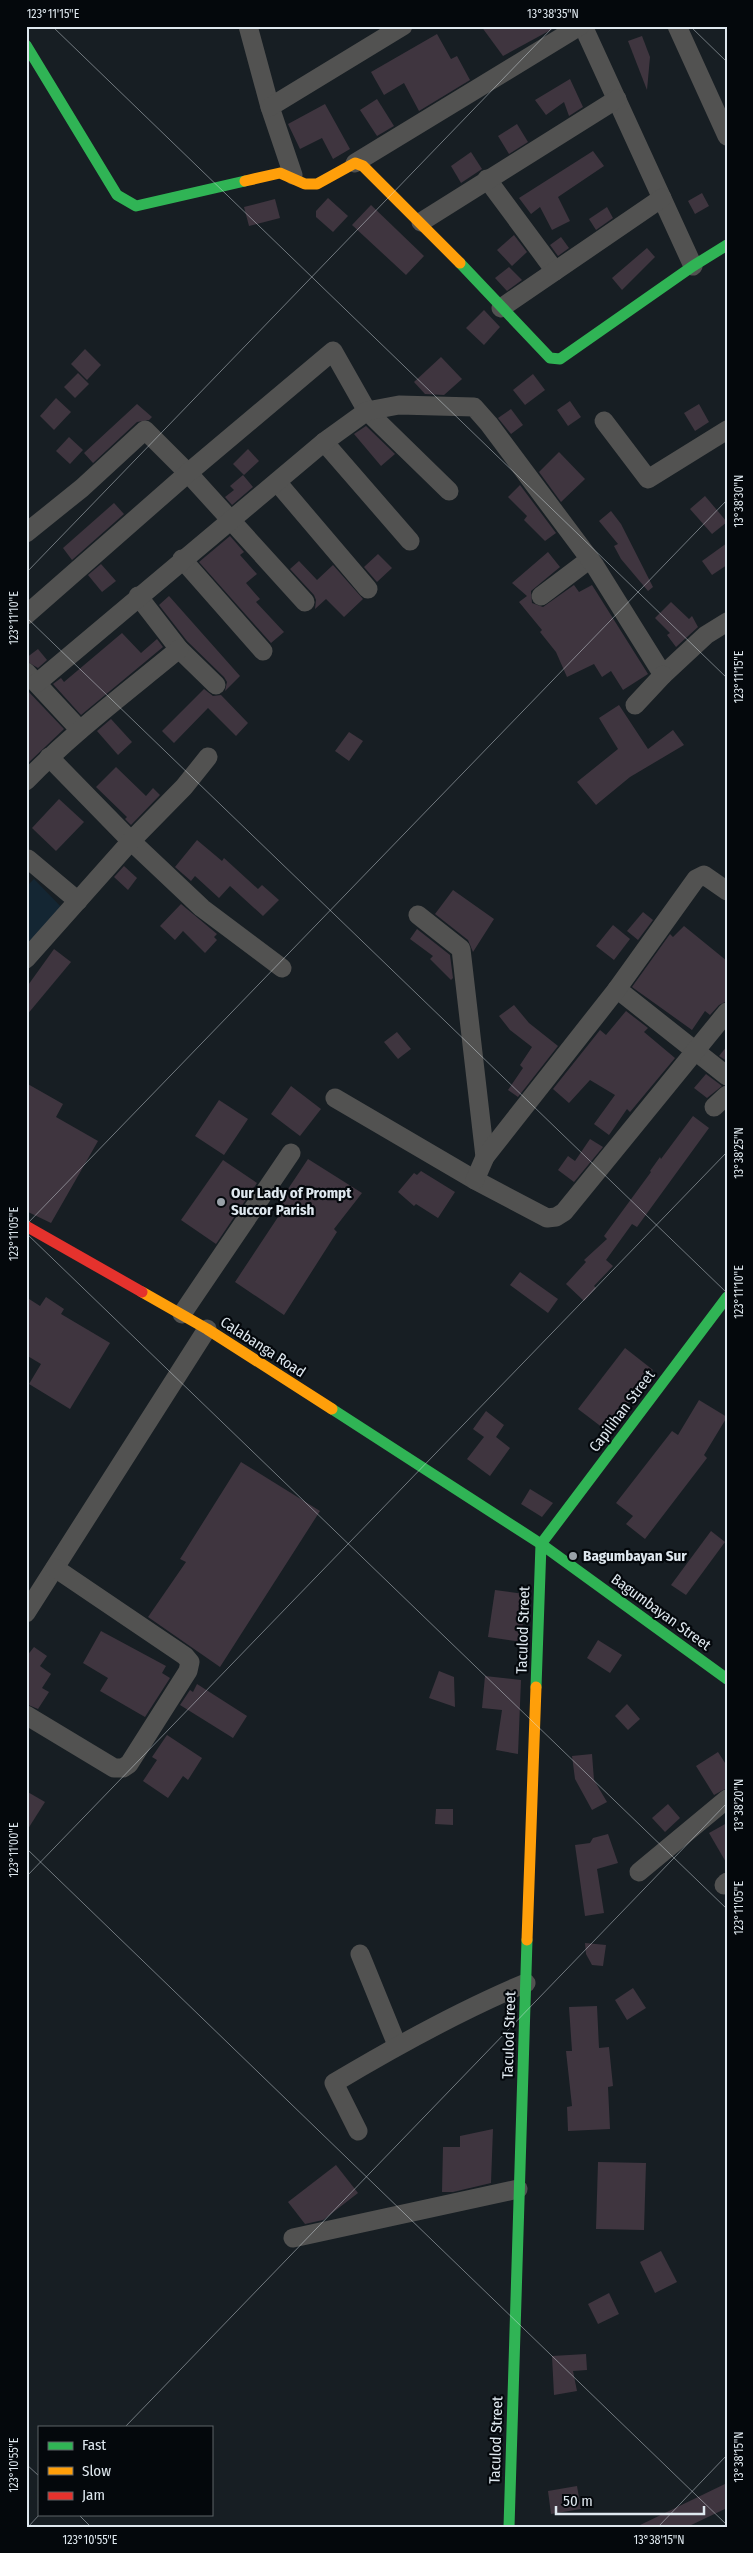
<svg xmlns="http://www.w3.org/2000/svg" width="753" height="2553" viewBox="0 0 753 2553" font-family="'Fira Sans Condensed',sans-serif">
  <style>
    .built { fill: #142633 }
    .building { fill: #3f353f }
    .lines { fill: none; stroke-linecap: round; stroke-linejoin: round }
    .street { stroke: #525251; stroke-width: 19 }
    .fast { stroke: #30b455; stroke-width: 11 }
    .slow { stroke: #ff9f0a; stroke-width: 11 }
    .jam { stroke: #e5322d; stroke-width: 11 }
    .ticks { fill: none; stroke: #dfe8ef; stroke-width: 1; stroke-opacity: 0.45 }
    .poi-dot { fill: #99a1a8; stroke: #04080c; stroke-width: 2 }
    .labels { text-anchor: middle; dominant-baseline: central; stroke-width: 4.5; stroke-linejoin: round; paint-order: stroke }
    .poi-label { font-size: 15px; font-weight: bold; fill: #dfe8ef; stroke: #04080c; text-anchor: start }
    .street-label { font-size: 15px; fill: #dfe8ef; stroke: #04080c }
    .neatline { fill: none; stroke: #dfe8ef; stroke-width: 2 }
    .ticks-label { font-size: 12px; text-anchor: middle; fill: #dfe8ef }
  </style>
  <rect width="100%" height="100%" fill="#171e23"/>
  <!-- built -->
  <path class="built" d="M 34,879 L 65,911 L 26,955 L 26,887 Z"/>
  <!-- building -->
  <g class="building">
    <path d="M 481,26 L 558,26 L 503,56 Z"/>
    <path d="M 437,34 L 451,59 L 457,56 L 470,80 L 419,111 L 404,83 L 384,95 L 371,72 Z"/>
    <path d="M 642,36 L 650,57 L 647,90 L 628,41 Z"/>
    <path d="M 570,79 L 583,107 L 569,116 L 564,102 L 546,115 L 535,100 Z"/>
    <path d="M 377,99 L 394,126 L 377,136 L 360,110 Z"/>
    <path d="M 325,104 L 350,149 L 333,159 L 322,138 L 300,149 L 288,124 Z"/>
    <path d="M 517,124 L 528,142 L 509,154 L 498,136 Z"/>
    <path d="M 593,151 L 604,166 L 558,197 L 570,221 L 552,230 L 540,207 L 531,214 L 519,198 Z"/>
    <path d="M 471,152 L 482,169 L 461,183 L 451,166 Z"/>
    <path d="M 702,193 L 709,206 L 695,214 L 688,201 Z"/>
    <path d="M 328,198 L 348,216 L 333,232 L 316,217 L 316,211 Z"/>
    <path d="M 275,199 L 280,218 L 249,226 L 244,207 Z"/>
    <path d="M 371,205 L 424,256 L 406,275 L 352,225 Z"/>
    <path d="M 607,207 L 613,218 L 596,230 L 589,219 Z"/>
    <path d="M 514,235 L 527,252 L 512,266 L 497,250 Z"/>
    <path d="M 561,237 L 569,248 L 558,256 L 550,245 Z"/>
    <path d="M 647,248 L 655,257 L 622,290 L 612,278 Z"/>
    <path d="M 509,267 L 522,280 L 507,291 L 495,278 Z"/>
    <path d="M 484,310 L 500,327 L 484,345 L 466,328 Z"/>
    <path d="M 85,349 L 101,365 L 87,380 L 71,364 Z"/>
    <path d="M 441,357 L 462,379 L 444,395 L 425,394 L 414,382 Z"/>
    <path d="M 78,373 L 89,384 L 75,398 L 64,387 Z"/>
    <path d="M 533,374 L 545,390 L 525,405 L 513,390 Z"/>
    <path d="M 56,398 L 71,412 L 54,430 L 40,416 Z"/>
    <path d="M 570,401 L 581,417 L 568,426 L 557,410 Z"/>
    <path d="M 137,404 L 152,417 L 149,420 L 137,422 L 93,463 L 84,453 Z"/>
    <path d="M 699,404 L 709,422 L 695,431 L 684,413 Z"/>
    <path d="M 511,409 L 523,425 L 511,434 L 498,418 Z"/>
    <path d="M 366,426 L 395,454 L 381,466 L 354,434 Z"/>
    <path d="M 69,437 L 83,450 L 70,464 L 56,451 Z"/>
    <path d="M 248,449 L 259,461 L 244,475 L 233,464 Z"/>
    <path d="M 559,452 L 585,479 L 561,502 L 539,472 Z"/>
    <path d="M 243,475 L 253,487 L 232,505 L 225,497 L 234,490 L 230,486 Z"/>
    <path d="M 520,485 L 556,533 L 545,541 L 524,520 L 527,516 L 508,497 Z"/>
    <path d="M 705,496 L 727,522 L 712,534 L 690,509 Z"/>
    <path d="M 114,503 L 124,514 L 72,560 L 63,548 Z"/>
    <path d="M 611,511 L 621,524 L 653,587 L 648,591 L 621,559 L 614,546 L 618,544 L 599,521 Z"/>
    <path d="M 230,536 L 244,552 L 240,555 L 257,574 L 246,583 L 260,599 L 256,602 L 284,632 L 271,643 L 199,562 Z"/>
    <path d="M 727,543 L 727,565 L 712,575 L 702,561 Z"/>
    <path d="M 548,552 L 560,567 L 531,591 L 532,603 L 543,607 L 574,585 L 579,592 L 592,585 L 648,674 L 623,690 L 611,671 L 602,677 L 594,664 L 567,677 L 556,652 L 540,632 L 542,630 L 519,602 L 527,596 L 512,583 Z"/>
    <path d="M 378,554 L 392,568 L 377,582 L 364,567 Z"/>
    <path d="M 299,561 L 317,580 L 333,565 L 363,599 L 344,617 L 326,599 L 315,609 L 316,600 L 314,595 L 290,569 Z"/>
    <path d="M 101,564 L 116,581 L 102,592 L 88,575 Z"/>
    <path d="M 169,596 L 240,676 L 225,691 L 227,682 L 224,677 L 187,641 L 159,605 Z"/>
    <path d="M 671,602 L 689,619 L 692,616 L 698,627 L 676,647 L 667,635 L 670,633 L 655,618 Z"/>
    <path d="M 122,633 L 141,653 L 157,639 L 163,647 L 81,715 L 53,684 L 61,678 L 64,682 Z"/>
    <path d="M 38,649 L 47,660 L 38,668 L 26,661 L 26,658 Z"/>
    <path d="M 26,689 L 64,729 L 26,765 Z"/>
    <path d="M 204,689 L 213,696 L 221,695 L 248,723 L 236,736 L 208,708 L 174,743 L 162,731 Z"/>
    <path d="M 619,705 L 648,749 L 673,730 L 684,745 L 630,777 L 596,805 L 577,782 L 618,749 L 599,718 Z"/>
    <path d="M 111,719 L 132,742 L 118,755 L 97,731 Z"/>
    <path d="M 349,732 L 363,741 L 349,761 L 335,751 Z"/>
    <path d="M 116,767 L 146,796 L 153,788 L 160,795 L 131,825 L 125,819 L 127,817 L 96,787 Z"/>
    <path d="M 59,799 L 84,822 L 56,851 L 32,828 Z"/>
    <path d="M 197,840 L 222,861 L 224,858 L 258,889 L 262,885 L 279,900 L 263,916 L 230,886 L 219,898 L 195,876 L 191,881 L 175,867 Z"/>
    <path d="M 124,866 L 137,878 L 128,890 L 114,877 Z"/>
    <path d="M 453,890 L 494,919 L 473,952 L 468,940 L 435,914 Z"/>
    <path d="M 181,904 L 217,934 L 214,937 L 217,940 L 205,953 L 183,931 L 175,940 L 160,926 Z"/>
    <path d="M 643,912 L 653,920 L 638,940 L 627,931 Z"/>
    <path d="M 613,925 L 630,939 L 614,960 L 596,946 Z"/>
    <path d="M 684,926 L 727,961 L 727,1001 L 719,1005 L 710,1015 L 705,1011 L 692,1030 L 632,987 L 670,934 L 673,937 Z"/>
    <path d="M 417,929 L 450,955 L 453,978 L 451,980 L 430,959 L 433,956 L 410,939 Z"/>
    <path d="M 54,949 L 71,962 L 26,1016 L 26,988 Z"/>
    <path d="M 514,1005 L 529,1023 L 558,1046 L 518,1097 L 508,1090 L 523,1068 L 520,1065 L 532,1047 L 510,1030 L 499,1016 Z"/>
    <path d="M 626,1011 L 648,1028 L 644,1032 L 675,1058 L 630,1112 L 627,1109 L 609,1135 L 594,1124 L 615,1095 L 590,1080 L 569,1103 L 553,1089 L 600,1030 L 606,1035 Z"/>
    <path d="M 397,1032 L 411,1049 L 398,1059 L 384,1042 Z"/>
    <path d="M 727,1046 L 727,1061 L 719,1056 Z"/>
    <path d="M 706,1074 L 722,1086 L 707,1098 L 694,1088 Z"/>
    <path d="M 26,1083 L 63,1104 L 56,1117 L 98,1141 L 51,1223 L 26,1211 Z"/>
    <path d="M 291,1086 L 321,1109 L 300,1136 L 271,1114 Z"/>
    <path d="M 219,1100 L 248,1119 L 224,1155 L 195,1136 Z"/>
    <path d="M 693,1116 L 709,1128 L 637,1227 L 632,1224 L 606,1260 L 613,1266 L 594,1286 L 596,1288 L 584,1301 L 566,1284 L 586,1262 L 584,1260 L 607,1239 L 604,1236 L 651,1172 L 650,1171 L 660,1157 L 661,1159 Z"/>
    <path d="M 590,1139 L 603,1147 L 574,1182 L 558,1170 L 568,1156 L 575,1161 Z"/>
    <path d="M 308,1159 L 362,1193 L 334,1229 L 337,1232 L 284,1315 L 235,1282 L 280,1214 L 274,1210 Z"/>
    <path d="M 223,1160 L 257,1183 L 216,1244 L 181,1220 Z"/>
    <path d="M 421,1171 L 455,1192 L 438,1218 L 416,1204 L 414,1206 L 398,1192 L 414,1173 L 417,1175 Z"/>
    <path d="M 520,1272 L 558,1299 L 548,1313 L 510,1285 Z"/>
    <path d="M 26,1297 L 40,1306 L 46,1297 L 64,1309 L 61,1314 L 110,1343 L 70,1409 L 29,1384 L 41,1364 L 26,1355 Z"/>
    <path d="M 625,1348 L 653,1370 L 607,1431 L 578,1409 Z"/>
    <path d="M 699,1400 L 727,1417 L 704,1455 L 707,1458 L 645,1539 L 626,1524 L 633,1516 L 616,1503 L 672,1431 L 678,1435 Z"/>
    <path d="M 486,1411 L 504,1425 L 496,1437 L 510,1448 L 490,1476 L 467,1459 L 484,1437 L 473,1429 Z"/>
    <path d="M 241,1462 L 320,1511 L 220,1667 L 148,1617 L 186,1562 L 180,1559 Z"/>
    <path d="M 530,1489 L 553,1503 L 542,1517 L 521,1504 Z"/>
    <path d="M 711,1531 L 725,1542 L 686,1595 L 671,1585 Z"/>
    <path d="M 495,1590 L 524,1594 L 522,1642 L 488,1637 Z"/>
    <path d="M 101,1631 L 166,1666 L 162,1673 L 170,1678 L 145,1717 L 100,1691 L 108,1678 L 83,1663 Z"/>
    <path d="M 598,1640 L 622,1655 L 610,1673 L 587,1658 Z"/>
    <path d="M 34,1647 L 47,1656 L 40,1666 L 51,1674 L 42,1688 L 49,1692 L 38,1709 L 26,1704 L 26,1657 Z"/>
    <path d="M 439,1671 L 454,1677 L 455,1707 L 429,1698 Z"/>
    <path d="M 485,1676 L 521,1680 L 518,1754 L 496,1750 L 502,1710 L 482,1708 Z"/>
    <path d="M 197,1684 L 247,1716 L 233,1738 L 180,1705 L 190,1690 L 193,1692 Z"/>
    <path d="M 627,1704 L 640,1719 L 628,1730 L 615,1716 Z"/>
    <path d="M 167,1735 L 202,1758 L 188,1780 L 183,1776 L 168,1798 L 143,1781 L 157,1760 L 152,1757 Z"/>
    <path d="M 718,1752 L 727,1766 L 727,1788 L 714,1795 L 696,1766 Z"/>
    <path d="M 592,1754 L 594,1780 L 607,1802 L 592,1810 L 575,1779 L 572,1756 Z"/>
    <path d="M 26,1791 L 45,1802 L 26,1832 Z"/>
    <path d="M 668,1804 L 680,1818 L 665,1832 L 652,1818 Z"/>
    <path d="M 436,1809 L 453,1809 L 453,1825 L 435,1824 Z"/>
    <path d="M 727,1823 L 727,1864 L 709,1833 Z"/>
    <path d="M 608,1834 L 618,1863 L 597,1869 L 604,1913 L 585,1916 L 575,1845 L 590,1843 L 593,1838 Z"/>
    <path d="M 585,1943 L 606,1945 L 603,1966 L 592,1965 L 586,1954 Z"/>
    <path d="M 633,1988 L 646,2008 L 627,2020 L 615,2000 Z"/>
    <path d="M 597,2006 L 599,2048 L 609,2047 L 613,2086 L 608,2087 L 610,2129 L 568,2131 L 567,2107 L 572,2106 L 566,2051 L 572,2051 L 569,2007 Z"/>
    <path d="M 493,2129 L 491,2183 L 453,2192 L 442,2192 L 443,2147 L 460,2147 L 460,2136 Z"/>
    <path d="M 598,2162 L 646,2163 L 644,2230 L 596,2229 Z"/>
    <path d="M 336,2165 L 358,2193 L 323,2220 L 305,2224 L 288,2202 Z"/>
    <path d="M 661,2251 L 677,2282 L 655,2293 L 640,2262 Z"/>
    <path d="M 609,2293 L 619,2314 L 598,2324 L 588,2304 Z"/>
    <path d="M 586,2354 L 587,2370 L 573,2371 L 577,2391 L 554,2395 L 552,2356 Z"/>
    <path d="M 727,2483 L 727,2508 L 687,2527 L 636,2527 Z"/>
    <path d="M 577,2486 L 581,2509 L 551,2514 L 548,2491 Z"/>
  </g>
  <g class="lines">
    <!-- street -->
    <g class="street">
      <path d="M 248,26 L 270,107 L 293,175"/>
      <path d="M 583,26 L 693,266"/>
      <path d="M 677,26 L 727,136"/>
      <path d="M 270,107 L 403,26"/>
      <path d="M 355,163 L 580,26"/>
      <path d="M 487,179 L 555,271"/>
      <path d="M 421,222 L 617,99"/>
      <path d="M 501,308 L 662,198"/>
      <path d="M 604,421 L 648,479 L 727,430"/>
      <path d="M 324,442 L 410,541"/>
      <path d="M 277,482 L 368,589"/>
      <path d="M 26,533 L 82,488 L 145,430 L 188,473 L 305,602"/>
      <path d="M 182,559 L 263,651"/>
      <path d="M 138,596 L 179,649 L 216,685"/>
      <path d="M 541,596 L 590,559"/>
      <path d="M 26,615 L 188,473 L 333,351 L 367,411 L 449,491"/>
      <path d="M 26,672 L 80,730"/>
      <path d="M 37,683 L 324,442 L 367,411 L 399,405 L 474,407 L 489,424 L 595,566 L 663,675 L 706,635 L 727,622"/>
      <path d="M 635,705 L 663,675"/>
      <path d="M 49,757 L 131,841 L 202,908 L 282,968"/>
      <path d="M 26,781 C 72,733 127,692 179,649"/>
      <path d="M 26,861 L 28,859 L 78,901"/>
      <path d="M 418,915 L 461,949 L 485,1157"/>
      <path d="M 26,959 L 131,841 L 184,787 L 208,757"/>
      <path d="M 617,989 L 727,1076"/>
      <path d="M 335,1098 L 475,1180 L 547,1218 L 556,1217 L 564,1212 L 727,1012"/>
      <path d="M 714,1107 L 727,1095"/>
      <path d="M 475,1180 L 485,1157 L 617,989 L 696,879 L 704,875 L 727,891"/>
      <path d="M 182,1314 L 291,1153"/>
      <path d="M 26,1613 L 207,1329"/>
      <path d="M 26,1715 L 114,1768 L 123,1768 L 129,1764 L 188,1671 L 190,1662 L 185,1656 L 55,1568"/>
      <path d="M 639,1872 L 727,1799"/>
      <path d="M 724,1885 L 727,1882"/>
      <path d="M 360,1954 L 397,2045"/>
      <path d="M 358,2131 L 334,2083 C 396,2046 459,2011 526,1983"/>
      <path d="M 293,2238 L 518,2189"/>
    </g>
    <!-- fast -->
    <g class="fast">
      <path d="M 26,45 L 117,195 L 136,206 L 245,181"/>
      <path d="M 460,263 L 550,358 L 560,359 L 693,266 L 727,245"/>
      <path d="M 332,1409 L 541,1544 L 727,1679"/>
      <path d="M 536,1687 L 541,1544 L 727,1297"/>
      <path d="M 509,2527 L 527,1940"/>
    </g>
    <!-- slow -->
    <g class="slow">
      <path d="M 245,181 L 280,173 L 305,184 L 317,184 L 355,163 L 363,166 L 460,263"/>
      <path d="M 142,1292 L 207,1329 L 332,1409"/>
      <path d="M 527,1940 L 536,1687"/>
    </g>
    <!-- jam -->
    <path class="jam" d="M 26,1226 L 142,1292"/>
  </g>
  <!-- ticks -->
  <path class="ticks" d="M 52,26 L 727,678M 690,26 L 727,62M 26,573 L 554,26M 26,617 L 727,1293M 26,1225 L 727,500M 26,1233 L 727,1909M 26,1848 L 727,2525M 26,1877 L 727,1152M 125,2427 L 727,1803M 26,2464 L 39,2476M 78,2514 L 91,2527M 28,2527 L 40,2514M 658,2527 L 727,2455"/>
  <!-- markers -->
  <g class="poi-dot">
    <circle cx="221" cy="1202" r="5"/>
    <circle cx="573" cy="1556" r="5"/>
  </g>
  <g class="labels">
    <!-- poi labels -->
    <g class="poi-label">
      <text x="231" y="1193">Our Lady of Prompt<tspan x="231" dy="17">Succor Parish</tspan></text>
      <text x="583" y="1556">Bagumbayan Sur</text>
    </g>
    <!-- street labels -->
    <g class="street-label">
      <text transform="translate(263 1347) rotate(33)">Calabanga Road</text>
      <text transform="translate(622 1411) rotate(-53)">Capilihan Street</text>
      <text transform="translate(661 1612) rotate(36)">Bagumbayan Street</text>
      <text transform="translate(523 1630) rotate(-88)">Taculod Street</text>
      <text transform="translate(509 2035) rotate(-88)">Taculod Street</text>
      <text transform="translate(496 2440) rotate(-88)">Taculod Street</text>
    </g>
  </g>
  <!-- border -->
  <rect width="753" height="2553" fill="none" stroke="#04080c" stroke-width="55"/>
  <!-- legend -->
  <rect x="38" y="2426" width="175" height="90" fill="#04080c" stroke="#5c6267"/>
  <rect x="48" y="2442" width="25" height="8" fill="#30b455" stroke="#5c6267"/>
  <text x="82" y="2450" font-size="15" fill="#dfe8ef">Fast</text>
  <rect x="48" y="2467" width="25" height="8" fill="#ff9f0a" stroke="#5c6267"/>
  <text x="82" y="2476" font-size="15" fill="#dfe8ef">Slow</text>
  <rect x="48" y="2492" width="25" height="8" fill="#e5322d" stroke="#5c6267"/>
  <text x="82" y="2500" font-size="15" fill="#dfe8ef">Jam</text>
  <!-- scale -->
  <path d="M556 2506v8h148v-8" fill="none" stroke="#dfe8ef" stroke-width="2.5"/>
  <text x="563" y="2506" font-size="15" fill="#dfe8ef" stroke="#04080c" stroke-width="4" paint-order="stroke">50 m</text>
  <rect x="28" y="28" width="698" height="2498" class="neatline"/>
  <g class="ticks-label">
    <text x="53" y="18">123°11'15"E</text>
    <text x="553" y="18">13°38'35"N</text>
    <text transform="translate(739 501) rotate(-90)" y="4">13°38'30"N</text>
    <text transform="translate(14 618) rotate(-90)" y="4">123°11'10"E</text>
    <text transform="translate(739 677) rotate(-90)" y="4">123°11'15"E</text>
    <text transform="translate(739 1153) rotate(-90)" y="4">13°38'25"N</text>
    <text transform="translate(14 1234) rotate(-90)" y="4">123°11'05"E</text>
    <text transform="translate(739 1292) rotate(-90)" y="4">123°11'10"E</text>
    <text transform="translate(739 1805) rotate(-90)" y="4">13°38'20"N</text>
    <text transform="translate(14 1850) rotate(-90)" y="4">123°11'00"E</text>
    <text transform="translate(739 1908) rotate(-90)" y="4">123°11'05"E</text>
    <text transform="translate(739 2457) rotate(-90)" y="4">13°38'15"N</text>
    <text transform="translate(14 2465) rotate(-90)" y="4">123°10'55"E</text>
    <text x="90" y="2544">123°10'55"E</text>
    <text x="659" y="2544">13°38'15"N</text>
  </g>
</svg>
